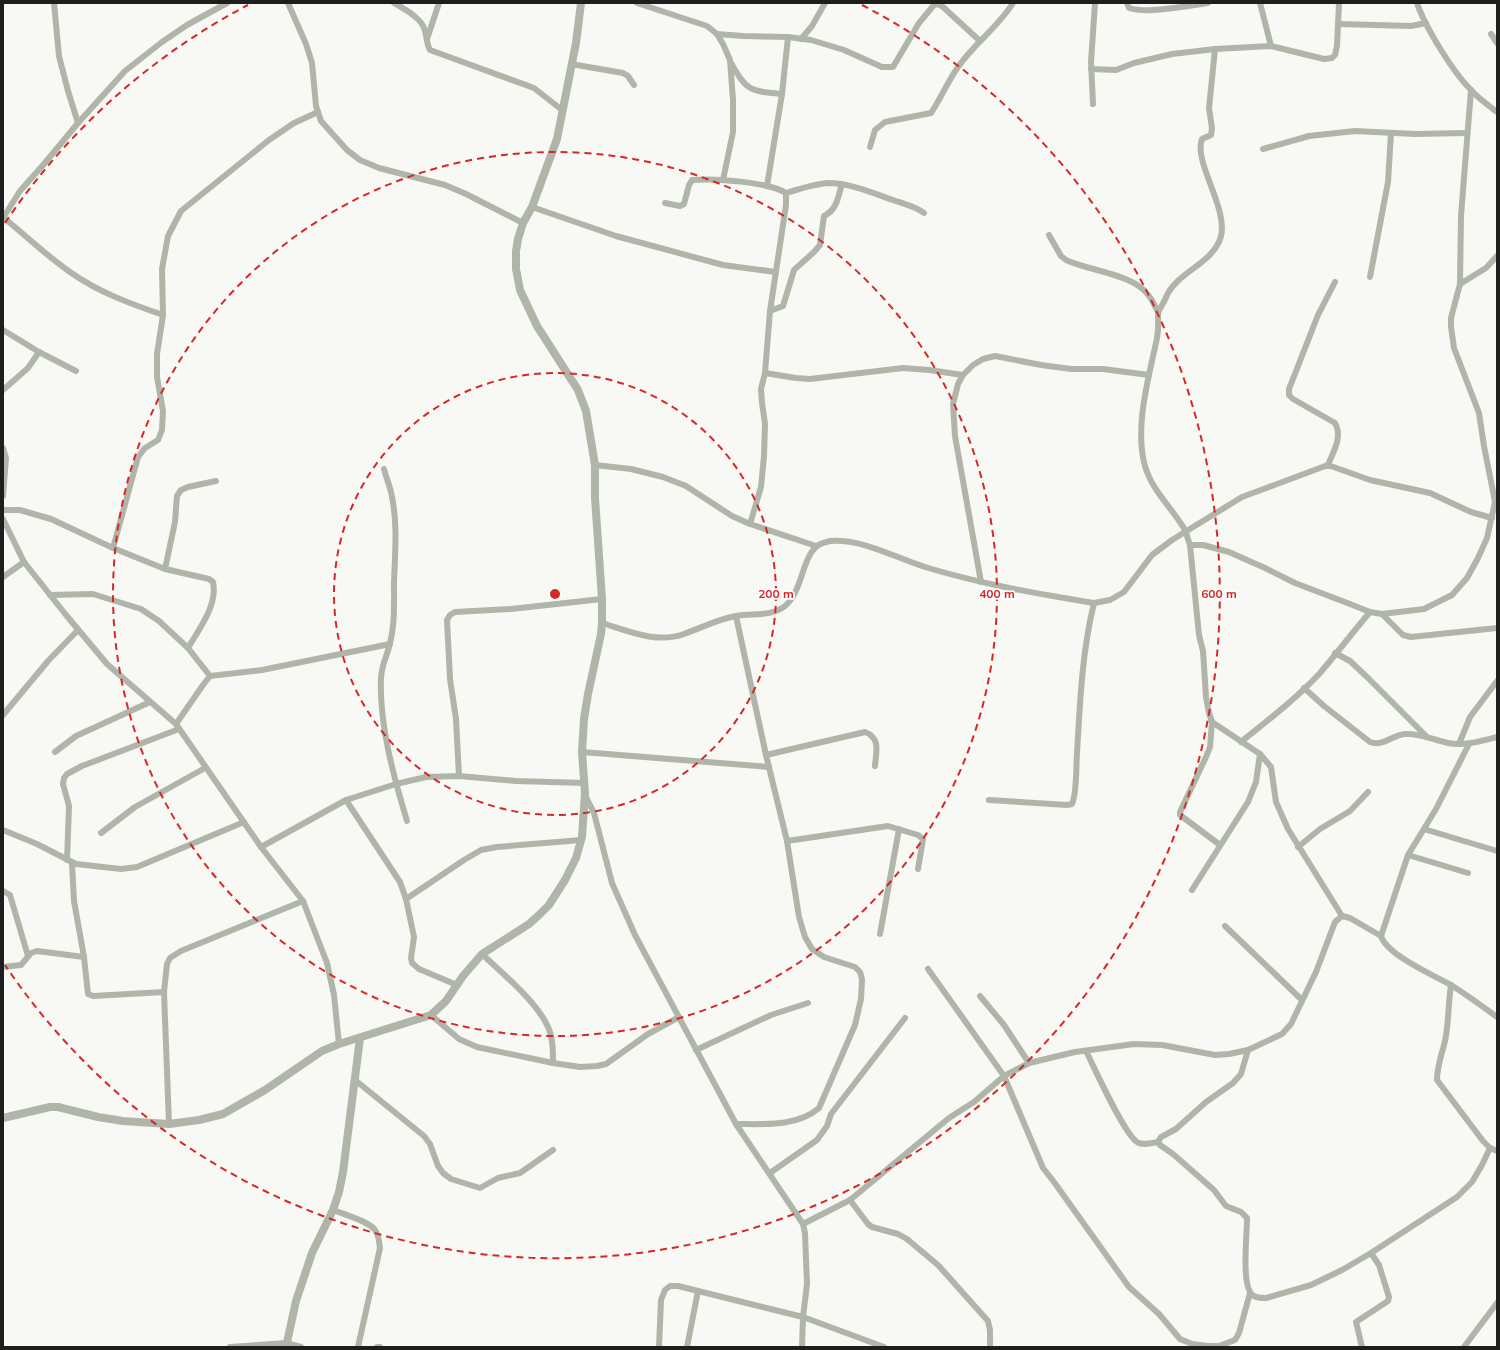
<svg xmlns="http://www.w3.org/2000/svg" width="1500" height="1350" viewBox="0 0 1500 1350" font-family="Mulish,sans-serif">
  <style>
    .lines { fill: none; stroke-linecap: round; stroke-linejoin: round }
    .minor { stroke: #afb6a9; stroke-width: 6 }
    .tertiary { stroke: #afb6a9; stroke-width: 8 }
    .ring { fill: none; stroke: #d62828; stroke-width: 2; stroke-dasharray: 7 5 }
    .centre { fill: #d62828; stroke: #fff; stroke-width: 2 }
    .ring-label { font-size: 12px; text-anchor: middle; font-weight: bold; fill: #d62828; stroke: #fff; stroke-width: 3.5; stroke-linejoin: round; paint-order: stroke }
  </style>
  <rect width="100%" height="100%" fill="#f8f8f4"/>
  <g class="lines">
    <!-- minor -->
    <g class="minor">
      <path d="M 54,3 L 59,56 L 68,91 L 78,123"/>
      <path d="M 288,3 L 306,44 L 312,63 L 316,106 L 321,121 L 347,150 L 360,160 L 379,168 L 445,185 L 466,194 L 523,223"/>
      <path d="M 394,3 C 404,9 420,17 424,28 C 427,35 426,43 430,50 L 534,88 L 562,110"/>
      <path d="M 637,3 L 707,26 L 717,34 L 723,44 L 730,60 L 733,100 L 733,132 L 723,180"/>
      <path d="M 1127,3 L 1129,8 C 1148,14 1187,6 1208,3"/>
      <path d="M 1260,3 L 1271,46"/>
      <path d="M 1417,3 C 1425,27 1453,72 1471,90 C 1478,98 1488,105 1497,112"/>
      <path d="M 1339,24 L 1411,26 L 1426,23"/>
      <path d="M 717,34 L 743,36 L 788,37 L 811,40 L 844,50 L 882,67 L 893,67 L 919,23 L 934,5 L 938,4 L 943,7 L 980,41"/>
      <path d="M 1491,34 L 1497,43"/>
      <path d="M 427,39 L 439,3"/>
      <path d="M 801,39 L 812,26 L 825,3"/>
      <path d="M 1215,49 L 1209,108 L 1212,128 L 1211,135 L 1202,139 C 1193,161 1228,208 1221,236 C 1214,263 1179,271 1167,295 C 1165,301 1159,309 1158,314 C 1158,324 1159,328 1157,338 C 1149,377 1134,427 1145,466 C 1152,491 1173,509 1185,530 C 1187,535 1188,540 1190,545 L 1199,635 L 1203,651 L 1206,697 L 1209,713 L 1212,722 L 1260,754 L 1271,767 L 1276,802 L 1288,829 L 1342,916"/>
      <path d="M 731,63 C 747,91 749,91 782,94"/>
      <path d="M 571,64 L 623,73 L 628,76 L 634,85"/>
      <path d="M 1091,69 L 1116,70 L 1134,63 L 1172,54 L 1215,49 L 1271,46 L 1324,59 L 1332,58 L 1335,55 L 1337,46 L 1339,3"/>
      <path d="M 1093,104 L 1091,62 L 1095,3"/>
      <path d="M 870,147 L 875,130 L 885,122 L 931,113 C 941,98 948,81 958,67 C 974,44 998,27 1013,3"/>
      <path d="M 1263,149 L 1309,136 L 1355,131 L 1415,134 L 1466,133"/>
      <path d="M 767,186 L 782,94 L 788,37"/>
      <path d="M 786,193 C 799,189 814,184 828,183 C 850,183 873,193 893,200 C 904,204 915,206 924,213"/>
      <path d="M 665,203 L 680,206 L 684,204 L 689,185 L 692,180 C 713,178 769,182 786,193 L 786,205 L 770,311 L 765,373 L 761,389 L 762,403 L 765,424 L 764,456 L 761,487 L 750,524"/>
      <path d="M 532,207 L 616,236 L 723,265 L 776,272"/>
      <path d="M 3,217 C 26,236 47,256 70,272 C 98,292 131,304 163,315"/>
      <path d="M 3,218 L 20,191 L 44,164 L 78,123 L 125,71 L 162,42 L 187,25 L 227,3"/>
      <path d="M 1049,235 L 1061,256 L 1066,260 C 1089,271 1135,274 1149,296 C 1153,301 1155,307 1158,312"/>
      <path d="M 1370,277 L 1388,182 L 1391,133"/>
      <path d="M 1460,284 L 1486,268 L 1497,256"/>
      <path d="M 770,311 L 783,306 L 794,270 L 814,252 L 820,245 L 824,216 C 837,210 838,197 842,184"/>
      <path d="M 3,330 L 39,352 L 76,371"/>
      <path d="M 765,373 L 796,378 L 810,379 L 903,368 L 929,370 L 963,375"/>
      <path d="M 3,390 L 28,368 L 39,352"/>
      <path d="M 3,448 L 6,458 L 3,496"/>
      <path d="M 595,465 L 631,469 L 663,477 L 686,486 L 732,516 L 750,524 L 816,546"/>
      <path d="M 1328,465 C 1333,452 1343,437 1335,423 L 1293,399 L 1289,395 L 1289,389 L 1318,315 L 1335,282"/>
      <path d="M 384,469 C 386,477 389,484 391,492 C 398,522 395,553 394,583 C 394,603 395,624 390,643 C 387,657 382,663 381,678 C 379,724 394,778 407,821"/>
      <path d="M 3,510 L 20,510 L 51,519 L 113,548 L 165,569 L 209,579 L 213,582 C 218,605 199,629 188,648"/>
      <path d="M 3,519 L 24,562 L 66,615 L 107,664 L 176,724 L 261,847 L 303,901 L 327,963 L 334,995 L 339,1044"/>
      <path d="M 1190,545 L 1203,545 L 1229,552 L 1265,568 L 1295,583 L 1350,604 L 1370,612 L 1382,614 L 1424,609 L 1452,595 L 1467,578 L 1478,558 L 1487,538 L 1495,502 L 1484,446 L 1479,413 L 1454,348 L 1451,327 L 1451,318 L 1460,284 L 1461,216 L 1471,90"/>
      <path d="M 113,548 L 138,457 L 145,448 L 158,440 L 162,430 L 163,411 L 157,377 L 157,354 L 163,315 L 162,269 L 168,236 L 181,211 L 269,140 L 294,123 L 318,112"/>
      <path d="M 165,569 L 175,522 L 177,496 L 181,490 L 188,487 L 216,481"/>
      <path d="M 3,577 L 24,562"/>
      <path d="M 981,582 L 955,436 L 953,404 L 958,384 L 963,375 L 973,365 L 983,359 L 995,356 L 1041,365 L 1071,369 L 1103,369 L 1149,375"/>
      <path d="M 50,595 L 93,594 L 141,609 L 159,621 L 188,648 L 210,676"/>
      <path d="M 1382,614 L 1403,635 L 1411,637 L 1497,628"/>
      <path d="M 736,616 L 766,755 L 787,841 L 799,917 L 805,937 L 812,949 L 824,957 L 855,967 L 860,972 L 862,979 L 861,999 L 855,1025 L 819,1108 C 797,1127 764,1124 736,1124"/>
      <path d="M 602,623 C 628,631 657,644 684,634 C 701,628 718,619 736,616 C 753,613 771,617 785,606 C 802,592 802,559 816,547 C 818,544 826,542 830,541 C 861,538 896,558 925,567 C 981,584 1038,594 1094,603 L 1110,600 L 1124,592 L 1152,555 L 1172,540 L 1242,497 L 1328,465 L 1370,480 L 1430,493 L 1471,512 L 1492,518"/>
      <path d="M 1335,653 L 1350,661 L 1366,676 L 1426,736"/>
      <path d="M 1304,688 L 1324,706 L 1370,742 C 1383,747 1392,735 1405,734 C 1421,733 1433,740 1448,743 C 1464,746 1481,741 1497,737"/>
      <path d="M 3,715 L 48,661 L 78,630"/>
      <path d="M 1212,722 L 1210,747 L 1206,757 L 1180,812 L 1180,815 L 1220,845"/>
      <path d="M 176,724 L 203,685 L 210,676 L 262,670 L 390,644"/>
      <path d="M 1241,742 C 1268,720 1296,699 1320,673 C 1337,653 1353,632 1370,612"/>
      <path d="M 1459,744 L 1470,717 L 1497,681"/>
      <path d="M 1469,744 L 1436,809 L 1408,855 L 1381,936 C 1387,955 1433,975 1451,985 C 1467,995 1482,1006 1497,1017"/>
      <path d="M 55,752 L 76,736 L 150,702"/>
      <path d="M 582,752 L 769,767"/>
      <path d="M 766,755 L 865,732 C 881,738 876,752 875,766"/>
      <path d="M 459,776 L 456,719 L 450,679 L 447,620 L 450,615 L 455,612 L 511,609 L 602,599"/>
      <path d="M 585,795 L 594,813 L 612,883 L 635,935 L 736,1124 L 803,1224 L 805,1233 L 807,1284 L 803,1317 L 802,1347"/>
      <path d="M 346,800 L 400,882 L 406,899 L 414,937 L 411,958 L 412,963 L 419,969 L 457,985"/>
      <path d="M 989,800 L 1067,805 L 1072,804 C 1077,794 1076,766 1077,753 C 1080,702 1082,652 1094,603"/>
      <path d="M 1424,829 L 1497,851"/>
      <path d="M 3,830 L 37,844 L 76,864 L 121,869 L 137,867 L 244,822"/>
      <path d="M 101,833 L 135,807 L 205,768"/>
      <path d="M 787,841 L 888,826 L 918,835 L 923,839 L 918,869"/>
      <path d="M 261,847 L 346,800 L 396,784 L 426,777 L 459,776 L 516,781 L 585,783"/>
      <path d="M 1298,847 L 1320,829 L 1350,811 L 1368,792"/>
      <path d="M 1408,855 L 1468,873"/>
      <path d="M 67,860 L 69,806 L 63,784 L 64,778 L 67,774 L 82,766 L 179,729"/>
      <path d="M 72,863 L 74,901 L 84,957 L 88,994 L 93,996 L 164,992"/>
      <path d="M 1192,890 L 1248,802 L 1256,782 L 1260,754"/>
      <path d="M 3,891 L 10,895 L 28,956"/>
      <path d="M 406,899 L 464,860 L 481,850 L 497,847 L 581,840"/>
      <path d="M 1225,926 L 1302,1000"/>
      <path d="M 880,934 L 899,829"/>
      <path d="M 482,954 C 502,973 537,1002 548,1027 C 553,1038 553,1051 553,1063"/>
      <path d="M 3,967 L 21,965 L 31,953 L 37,951 L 84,957"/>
      <path d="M 928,969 L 1004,1076 L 1043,1168 L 1054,1182 L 1129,1287 L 1159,1314 L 1180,1339 L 1192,1344 L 1208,1346 L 1219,1346 L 1235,1340 L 1239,1333 L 1250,1293"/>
      <path d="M 1451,985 C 1448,1004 1449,1022 1445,1041 C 1442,1054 1437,1066 1437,1080 L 1483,1141 L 1490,1148 L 1497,1151"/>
      <path d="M 980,996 L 1004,1025 L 1029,1063"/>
      <path d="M 431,1015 L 459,1039 L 477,1047 L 553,1063 L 580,1067 L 597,1066 L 606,1064 L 648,1034 L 679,1017"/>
      <path d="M 696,1050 L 771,1015 L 808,1003"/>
      <path d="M 1248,1050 L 1241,1074 L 1233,1083 L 1206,1102 L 1176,1129 L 1161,1137 L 1158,1142 L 1160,1145 L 1173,1154 L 1214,1190 L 1226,1206 L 1241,1212 L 1247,1218 C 1247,1236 1242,1278 1250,1292 C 1253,1298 1260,1298 1266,1298 L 1311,1285 L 1342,1270 L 1371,1253 L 1457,1197 L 1472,1182 L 1482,1165 L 1490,1148"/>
      <path d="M 1086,1051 C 1095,1069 1124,1134 1137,1142 C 1143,1146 1152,1143 1158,1142"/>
      <path d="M 355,1080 L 424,1136 L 430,1144 L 438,1166 L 443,1173 L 451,1179 L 480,1188 L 498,1178 L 520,1173 L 553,1150"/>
      <path d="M 169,1124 L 164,992 L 167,964 L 170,958 L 181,951 L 303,901"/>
      <path d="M 770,1173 L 817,1140 L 827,1126 L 831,1114 L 905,1018"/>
      <path d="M 850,1200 L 868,1224 L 872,1227 L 898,1234 L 907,1239 L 938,1265 L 988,1321 L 990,1330 L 990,1347"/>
      <path d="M 333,1210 C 343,1214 369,1221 375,1230 C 379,1235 379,1242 380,1248 L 358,1347"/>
      <path d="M 803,1224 L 850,1200 L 949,1118 L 974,1102 L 1004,1076 L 1029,1063 L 1075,1052 L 1134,1044 L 1162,1045 L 1215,1055 L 1229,1054 L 1248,1050 L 1282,1034 L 1291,1024 L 1316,972 L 1335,922 L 1342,916 L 1350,918 L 1381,936"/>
      <path d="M 230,1347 L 286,1343 L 301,1347"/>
      <path d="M 377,1347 L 380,1347"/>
      <path d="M 659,1347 L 661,1300 L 665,1290 L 670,1286 L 678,1286 L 803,1317 L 884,1347"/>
      <path d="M 687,1347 L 698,1291"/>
      <path d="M 1362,1347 L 1356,1322 L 1385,1303 L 1388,1301 L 1389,1297 L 1379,1265 L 1371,1253"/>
      <path d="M 1464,1347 L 1497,1303"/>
    </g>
    <!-- tertiary -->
    <g class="tertiary">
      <path d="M 3,1118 L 50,1107 L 58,1107 L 98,1117 L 123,1121 L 169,1124 L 199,1120 L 223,1114 L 265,1090 L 322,1051 L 339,1044 L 431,1015 L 446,1001 L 463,976 L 482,954 L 529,924 L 540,914 L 549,905 L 565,880 L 576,858 L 582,837 L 585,793 L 582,752 L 584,719 L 588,694 L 601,634 L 602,623 L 602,599 L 595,498 L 595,465 L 586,411 L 578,390 L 537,326 L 520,290 L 516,269 L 516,251 L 518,239 L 523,223 L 532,207 L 557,139 L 576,43 L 581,3"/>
      <path d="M 286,1347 L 296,1301 L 312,1253 L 333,1210 L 339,1192 L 343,1172 L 360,1038"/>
    </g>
  </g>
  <!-- distance rings -->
  <g class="ring">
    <circle cx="555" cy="594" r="221"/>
    <circle cx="555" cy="594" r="442"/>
    <path d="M5 223A664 664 0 0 1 248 5M862 5A664 664 0 1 1 5 965"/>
  </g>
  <circle cx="555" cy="594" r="6" class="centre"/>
  <g class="ring-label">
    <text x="776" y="598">200 m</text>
    <text x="997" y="598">400 m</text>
    <text x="1219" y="598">600 m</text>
  </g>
  <!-- border -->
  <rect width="1500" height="1350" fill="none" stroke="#1e1e1d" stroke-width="8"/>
</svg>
